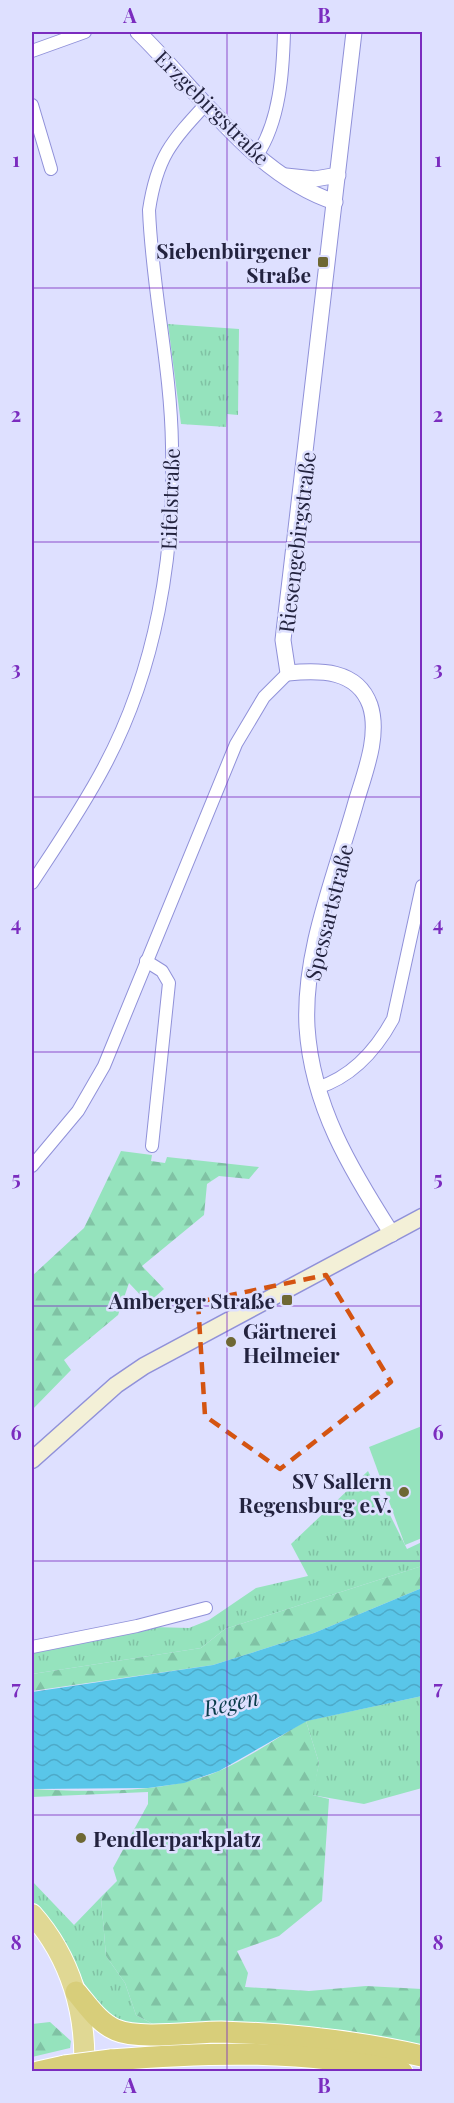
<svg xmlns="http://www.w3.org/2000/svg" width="454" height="2103" viewBox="0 0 454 2103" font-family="'Playfair Display',serif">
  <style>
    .grass { fill: url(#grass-tufts) }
    .forest { fill: url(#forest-firs) }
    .pitch { fill: #95e3bd }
    .water { fill: url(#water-waves) }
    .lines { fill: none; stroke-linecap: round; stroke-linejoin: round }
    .minor-casing { stroke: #9091d9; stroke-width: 14 }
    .tertiary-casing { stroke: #9091d9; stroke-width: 17 }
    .secondary-casing { stroke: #9091d9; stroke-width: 19 }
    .trunk-casing { stroke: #fff; stroke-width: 22 }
    .motorway-casing { stroke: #fff; stroke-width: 23 }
    .minor { stroke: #fff; stroke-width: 12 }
    .tertiary { stroke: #fff; stroke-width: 15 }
    .secondary { stroke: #f3f0d7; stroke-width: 16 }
    .trunk { stroke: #e0d894; stroke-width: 20 }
    .motorway { stroke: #d8ce7a; stroke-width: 21 }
    .motorway-bridge-casing { stroke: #fff; stroke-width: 23; stroke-linecap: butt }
    .motorway-bridge { stroke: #d8ce7a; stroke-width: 21 }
    .marked { fill: none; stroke: #d45411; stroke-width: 4.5; stroke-dasharray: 12 8; stroke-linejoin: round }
    .grid { fill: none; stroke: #7b2cbf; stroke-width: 1.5; stroke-opacity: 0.55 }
    .poi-dot { fill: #6e6834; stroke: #dee0ff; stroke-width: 2 }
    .labels { text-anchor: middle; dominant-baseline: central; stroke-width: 5; stroke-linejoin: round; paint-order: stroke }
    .street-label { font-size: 21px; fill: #23233f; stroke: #dee0ff }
    .poi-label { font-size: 21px; font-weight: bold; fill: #23233f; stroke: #dee0ff; text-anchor: end }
    .water-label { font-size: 22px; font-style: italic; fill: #0a3c4b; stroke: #dee0ff }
    .neatline { fill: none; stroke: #7b2cbf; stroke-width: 2 }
    .grid-label { font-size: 20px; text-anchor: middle; font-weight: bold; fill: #7b2cbf }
  </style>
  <defs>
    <pattern id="grass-tufts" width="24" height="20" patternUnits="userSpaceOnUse" patternTransform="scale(1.5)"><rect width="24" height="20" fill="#95e3bd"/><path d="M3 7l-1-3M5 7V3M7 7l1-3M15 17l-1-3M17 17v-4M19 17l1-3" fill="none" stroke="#80c2a4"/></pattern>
    <pattern id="forest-firs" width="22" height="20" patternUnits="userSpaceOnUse" patternTransform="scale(1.5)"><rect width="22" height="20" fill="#95e3bd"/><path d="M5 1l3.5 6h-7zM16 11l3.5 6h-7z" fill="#80c2a4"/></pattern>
    <pattern id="water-waves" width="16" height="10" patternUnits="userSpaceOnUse" patternTransform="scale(1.5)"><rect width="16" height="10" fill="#59c6e9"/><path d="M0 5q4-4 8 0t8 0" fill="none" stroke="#4daac9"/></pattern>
  </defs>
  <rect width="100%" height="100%" fill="#dee0ff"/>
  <!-- grass -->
  <g class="grass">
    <path d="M 168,324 L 239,329 L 238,415 L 227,414 L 226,427 L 181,424 Z"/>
    <path d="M 368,1471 L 407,1549 L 422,1542 L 422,1566 L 225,1629 L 201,1648 L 32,1674 L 32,1652 L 153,1627 L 189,1628 L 209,1620 L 256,1588 L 308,1576 L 291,1544 Z"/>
    <path d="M 422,1696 L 422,1788 L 364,1804 L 312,1795 L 319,1763 L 306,1721 Z"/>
    <path d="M 32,1881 L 74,1925 L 101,1897 L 106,1956 L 125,1983 L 136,2015 L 162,2029 L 110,2023 L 90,1995 L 72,1959 L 32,1905 Z"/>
  </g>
  <!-- forest -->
  <g class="forest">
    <path d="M 121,1151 L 152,1155 L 151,1161 L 165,1163 L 167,1157 L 259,1167 L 249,1179 L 219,1176 L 207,1184 L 204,1215 L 142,1266 L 164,1289 L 148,1303 L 129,1283 L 118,1315 L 64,1360 L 71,1370 L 32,1410 L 32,1276 L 84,1228 Z"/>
    <path d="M 422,1566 L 422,1588 L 314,1633 L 213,1665 L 32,1691 L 32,1674 L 201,1648 L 225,1629 Z"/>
    <path d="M 306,1721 L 319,1763 L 313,1795 L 329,1799 L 322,1901 L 279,1936 L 237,1951 L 248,1973 L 245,1987 L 309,1991 L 366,1986 L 422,1989 L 422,2045 L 347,2031 L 287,2027 L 162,2029 L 136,2015 L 125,1983 L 106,1956 L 101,1897 L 117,1881 L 113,1868 L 148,1804 L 148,1792 L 32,1797 L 32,1789 C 87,1792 167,1794 219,1771 C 249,1758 278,1737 306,1721 Z"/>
    <path d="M 50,2022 L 71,2041 L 70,2048 L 32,2057 L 32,2024 Z"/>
  </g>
  <!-- pitch -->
  <path class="pitch" d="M 422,1426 L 422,1538 L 405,1545 L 369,1447 Z"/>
  <!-- water -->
  <path class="water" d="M 422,1588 L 422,1696 L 307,1721 L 219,1771 L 184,1783 L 148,1788 L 32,1789 L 32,1692 L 213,1665 L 314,1633 Z"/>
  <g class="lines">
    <defs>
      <g id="minor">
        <path d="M 32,51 L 85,32"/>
        <path d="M 32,105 L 51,169"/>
        <path d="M 257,155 C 280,121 283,71 284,32"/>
        <path d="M 32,883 C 57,845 83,807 104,767 C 156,670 175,555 172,446 C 171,367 152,289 149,210 C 157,157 171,142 206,104"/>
        <path d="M 146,961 L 162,971 L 169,983 L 152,1146"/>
        <path d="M 317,1088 C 352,1077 376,1050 393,1019 L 422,886"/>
        <path d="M 32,1166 L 78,1111 L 104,1066 L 236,744 L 264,697 L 288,673"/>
        <path d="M 32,1647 L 137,1626 L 206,1608"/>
      </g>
      <g id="tertiary">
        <path d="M 138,32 C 197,89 254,176 335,202"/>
        <path d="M 354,32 L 283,640 L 288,673 C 319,670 357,669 370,705 C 380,735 365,772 356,802 C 336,874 303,951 307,1027 C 312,1106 351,1170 392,1234"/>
        <path d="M 286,176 L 315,179 L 338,175"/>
      </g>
      <path id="secondary" d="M 32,1460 L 116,1385 L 144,1366 L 422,1217"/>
      <path id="trunk" d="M 32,1914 C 71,1958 87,2014 84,2072"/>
      <g id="motorway">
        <path d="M 76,1992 C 88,2006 99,2023 116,2030 C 139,2040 194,2032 221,2032 C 289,2034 357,2041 422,2056"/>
        <path d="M 111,2060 C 209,2052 306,2049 402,2072"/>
        <path d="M 38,2072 L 65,2066"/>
      </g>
    </defs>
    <!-- minor casing -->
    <use href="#minor" class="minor-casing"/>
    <!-- tertiary casing -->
    <use href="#tertiary" class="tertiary-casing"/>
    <!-- secondary casing -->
    <use href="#secondary" class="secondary-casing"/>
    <!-- trunk casing -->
    <use href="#trunk" class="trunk-casing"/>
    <!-- motorway casing -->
    <use href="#motorway" class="motorway-casing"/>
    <!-- minor -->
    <use href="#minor" class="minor"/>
    <!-- tertiary -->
    <use href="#tertiary" class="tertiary"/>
    <!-- secondary -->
    <use href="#secondary" class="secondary"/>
    <!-- trunk -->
    <use href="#trunk" class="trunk"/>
    <!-- motorway -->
    <use href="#motorway" class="motorway"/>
    <defs>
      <path id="motorway-bridge" d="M 65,2066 L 111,2060"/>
    </defs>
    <!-- motorway-bridge casing -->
    <use href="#motorway-bridge" class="motorway-bridge-casing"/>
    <!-- motorway-bridge -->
    <use href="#motorway-bridge" class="motorway-bridge"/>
  </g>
  <!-- marked area -->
  <path class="marked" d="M 326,1275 L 391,1382 L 280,1469 L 205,1416 L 198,1302 Z"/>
  <!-- grid -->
  <path class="grid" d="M 227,32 L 227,2072M 32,288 L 422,288M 32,542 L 422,542M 32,797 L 422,797M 32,1052 L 422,1052M 32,1306 L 422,1306M 32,1561 L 422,1561M 32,1815 L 422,1815"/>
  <!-- markers -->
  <g class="poi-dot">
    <rect x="317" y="256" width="12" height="12" rx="3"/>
    <rect x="281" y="1294" width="12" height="12" rx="3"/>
    <circle cx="231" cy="1342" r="6"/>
    <circle cx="404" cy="1492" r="6"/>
    <circle cx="81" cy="1838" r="6"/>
  </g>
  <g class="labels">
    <!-- street labels -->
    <g class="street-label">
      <text transform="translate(213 107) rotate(45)">Erzgebirgstraße</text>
      <text transform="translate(169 499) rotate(-88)">Eifelstraße</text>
      <text transform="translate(296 542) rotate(-83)">Riesengebirgstraße</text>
      <text transform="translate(328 912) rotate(-76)">Spessartstraße</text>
    </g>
    <!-- poi labels -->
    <g class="poi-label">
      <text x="311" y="250">Siebenbürgener<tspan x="311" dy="24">Straße</tspan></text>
      <text x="275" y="1300">Amberger Straße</text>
      <text x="243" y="1330" text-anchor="start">Gärtnerei<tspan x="243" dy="24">Heilmeier</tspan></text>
      <text x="392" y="1480">SV Sallern<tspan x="392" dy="24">Regensburg e.V.</tspan></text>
      <text x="93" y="1838" text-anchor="start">Pendlerparkplatz</text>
    </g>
    <!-- water labels -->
    <g class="water-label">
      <text transform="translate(231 1702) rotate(-12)">Regen</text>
    </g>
  </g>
  <!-- border -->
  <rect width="454" height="2103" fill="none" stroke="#dee0ff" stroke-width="66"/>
  <rect x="33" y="33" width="388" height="2037" class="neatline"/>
  <g class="grid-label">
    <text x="130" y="23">A</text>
    <text x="324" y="23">B</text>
    <text x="16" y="167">1</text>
    <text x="438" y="167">1</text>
    <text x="16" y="422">2</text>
    <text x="438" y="422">2</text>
    <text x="16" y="676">3</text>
    <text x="438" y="676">3</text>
    <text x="16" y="931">4</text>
    <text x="438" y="931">4</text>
    <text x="16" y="1186">5</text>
    <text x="438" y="1186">5</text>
    <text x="16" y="1440">6</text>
    <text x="438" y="1440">6</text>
    <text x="16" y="1695">7</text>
    <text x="438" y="1695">7</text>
    <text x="16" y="1950">8</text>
    <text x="438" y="1950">8</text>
    <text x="130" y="2093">A</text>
    <text x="324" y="2093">B</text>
  </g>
</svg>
